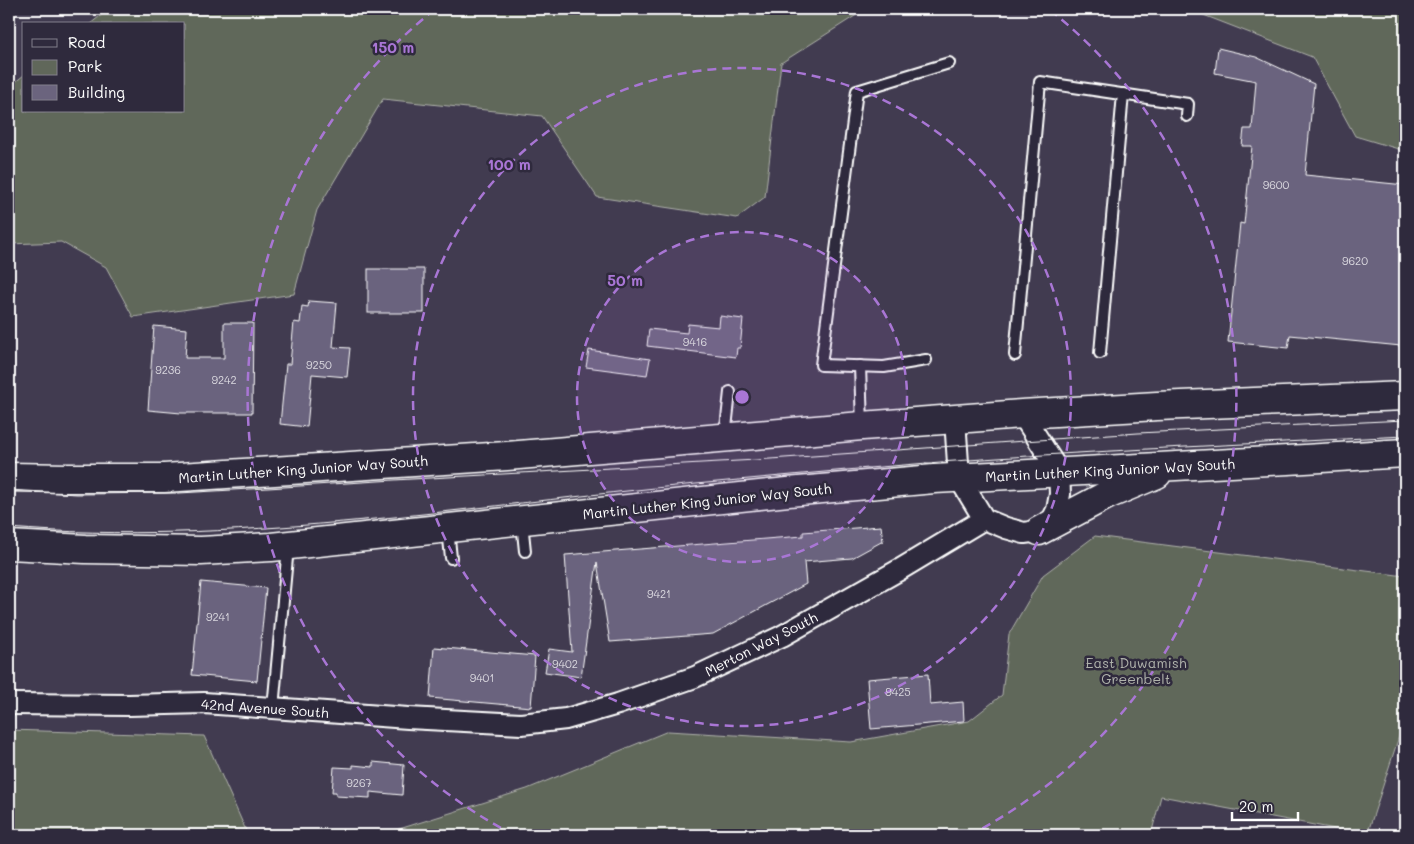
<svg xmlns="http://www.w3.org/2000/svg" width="1414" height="844" viewBox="0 0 1414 844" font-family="Mali,sans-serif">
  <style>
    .green { fill: #60675a; stroke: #b0b3ac }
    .building { fill: #6b647e; stroke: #fff }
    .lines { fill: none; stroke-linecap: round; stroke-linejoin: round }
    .lane-casing { stroke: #fff; stroke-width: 14 }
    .street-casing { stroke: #fff; stroke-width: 24 }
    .secondary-casing { stroke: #fff; stroke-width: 31 }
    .lane { stroke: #2f2a3d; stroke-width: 10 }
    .street { stroke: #2f2a3d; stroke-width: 20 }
    .secondary { stroke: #2f2a3d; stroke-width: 28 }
    .tram { stroke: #fff; stroke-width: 1 }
    .ring { fill: none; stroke: #a976d5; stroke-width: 2.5; stroke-dasharray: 9 6 }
    .labels { text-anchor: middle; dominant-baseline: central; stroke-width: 5; stroke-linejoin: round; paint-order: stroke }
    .number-label { font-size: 11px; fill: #dad8df }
    .street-label { font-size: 14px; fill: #fff; stroke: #2f2a3d }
    .park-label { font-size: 14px; fill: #b0b3ac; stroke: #2f2a3d }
    .centre { fill: #a976d5; stroke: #2f2a3d; stroke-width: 2.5 }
    .ring-label { font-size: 15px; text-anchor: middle; font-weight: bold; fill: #a976d5; stroke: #2f2a3d; stroke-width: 5; stroke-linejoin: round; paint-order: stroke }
  </style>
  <rect width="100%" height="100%" fill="#413b50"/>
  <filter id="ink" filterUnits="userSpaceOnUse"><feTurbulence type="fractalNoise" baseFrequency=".02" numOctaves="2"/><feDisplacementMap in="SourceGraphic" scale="10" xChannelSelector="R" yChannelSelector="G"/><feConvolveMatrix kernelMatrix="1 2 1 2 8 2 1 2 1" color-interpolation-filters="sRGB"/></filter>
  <g filter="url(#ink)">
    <!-- green -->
    <g class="green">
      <path d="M 109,9 L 866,9 L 781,63 L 765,197 L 737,218 L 597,197 L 542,116 L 383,99 L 317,210 L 294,294 L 133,317 L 106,267 L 61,242 L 9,244 L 9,87 L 24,75 L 24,111 L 184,111 L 184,24 L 90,24 Z"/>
      <path d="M 1188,9 L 1405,9 L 1405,151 L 1355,136 L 1312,57 Z"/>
      <path d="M 1095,536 L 1405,576 L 1405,721 L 1404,721 L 1367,835 L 1161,796 L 1151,835 L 380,835 L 527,789 L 668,731 L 851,742 L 969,721 L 1002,695 L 1009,634 L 1043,575 Z"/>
      <path d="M 9,730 L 204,736 L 248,835 L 9,835 Z"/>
    </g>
    <!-- building -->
    <g class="building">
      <path d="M 1218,48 L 1256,57 L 1314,84 L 1305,175 L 1405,185 L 1405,343 L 1401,343 L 1401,346 L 1290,335 L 1288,348 L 1228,342 L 1240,223 L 1244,224 L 1252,146 L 1242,146 L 1244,129 L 1252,129 L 1256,81 L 1215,73 Z"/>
      <rect x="368" y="269" width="56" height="44"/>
      <path d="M 309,301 L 337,303 L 333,347 L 350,348 L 347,377 L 312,374 L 307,427 L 280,424 L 286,364 L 290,364 L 294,322 L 300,323 L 302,306 L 308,307 Z"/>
      <path d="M 720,316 L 743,319 L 740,348 L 737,348 L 736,357 L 647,346 L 649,329 L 687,333 L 688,324 L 719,327 Z"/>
      <path d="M 224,323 L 253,323 L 252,413 L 181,413 L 148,410 L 154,326 L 187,329 L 185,358 L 224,358 Z"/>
      <path d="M 589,350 L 650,359 L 647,375 L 586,367 Z"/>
      <path d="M 881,526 L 883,541 L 852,558 L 804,562 L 806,584 L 713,634 L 610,642 L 597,562 L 581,677 L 545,672 L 549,649 L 572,652 L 565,555 L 803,536 L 803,532 Z"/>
      <path d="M 201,582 L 266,588 L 257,681 L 192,675 Z"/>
      <path d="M 434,647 L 535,656 L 531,707 L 430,698 Z"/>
      <path d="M 928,674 L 930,705 L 963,702 L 964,721 L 871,729 L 867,679 Z"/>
      <path d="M 373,762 L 404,765 L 402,795 L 370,792 L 370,798 L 336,796 L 336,792 L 332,792 L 334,767 L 353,768 L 353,765 L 373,767 Z"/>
    </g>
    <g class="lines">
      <defs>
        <g id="lane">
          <path d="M 1100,353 L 1123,94"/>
          <path d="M 1015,355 L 1040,82 L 1188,104 L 1187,116"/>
          <path d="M 926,360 L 884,367 L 821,365 L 857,91 L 949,63"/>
          <path d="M 860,366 L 862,425"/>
          <path d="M 725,437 L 730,392"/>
          <path d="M 522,522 L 525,551"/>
          <path d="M 448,529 L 451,558"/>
          <path d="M 273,708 L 288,547"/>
        </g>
        <g id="street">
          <path d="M 955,419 L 959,478 L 984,519 L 1006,528 L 1024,533 L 1039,531 L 1051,522 L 1057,510 L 1060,494 L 1059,472 L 1022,414"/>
          <path d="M 9,704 L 129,705 L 204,703 L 408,718 L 521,724 L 566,719 L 618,704 L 695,677 L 782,636 L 899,570 L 984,519"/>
        </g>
        <g id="secondary">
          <path d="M 9,477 L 68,478 L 164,478 L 507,456 L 862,426 L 1022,414 L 1157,406 L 1405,396"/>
          <path d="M 1039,531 L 1107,495 L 1157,474"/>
          <path d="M 9,545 L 85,549 L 201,551 L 271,547 L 788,492 L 934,479 L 1288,460 L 1405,453"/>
        </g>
      </defs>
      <!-- lane casing -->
      <use href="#lane" class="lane-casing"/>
      <!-- street casing -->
      <use href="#street" class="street-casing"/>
      <!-- secondary casing -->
      <use href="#secondary" class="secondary-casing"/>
      <!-- lane -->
      <use href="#lane" class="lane"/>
      <!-- street -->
      <use href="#street" class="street"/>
      <!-- secondary -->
      <use href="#secondary" class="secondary"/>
      <!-- tram -->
      <g class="tram">
        <path d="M 9,490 L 77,494 L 179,493 L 268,488 L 394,480 L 756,460 L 1138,433 L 1405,420"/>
        <path d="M 9,528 C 232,546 454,508 675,486 C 759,478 843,470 927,463 C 1086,451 1246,444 1405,436"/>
      </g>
    </g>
  </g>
  <!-- distance rings -->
  <circle cx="742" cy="397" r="165" fill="#a976d5" fill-opacity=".12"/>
  <g class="ring">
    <circle cx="742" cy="397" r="165"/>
    <circle cx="742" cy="397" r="329"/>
    <path d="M514 835A494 494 0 0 1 434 10M1050 10A494 494 0 0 1 970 835"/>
  </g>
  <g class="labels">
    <!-- number labels -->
    <g class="number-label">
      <text x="1276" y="184">9600</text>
      <text x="1355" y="260">9620</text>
      <text x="695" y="341">9416</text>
      <text x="319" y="364">9250</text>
      <text x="168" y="369">9236</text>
      <text x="224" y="379">9242</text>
      <text x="659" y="593">9421</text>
      <text x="218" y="616">9241</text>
      <text x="565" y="663">9402</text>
      <text x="482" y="677">9401</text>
      <text x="898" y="691">9425</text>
      <text x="359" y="782">9267</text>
    </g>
    <!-- street labels -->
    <g class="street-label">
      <text transform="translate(303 469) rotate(-4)">Martin Luther King Junior Way South</text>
      <text transform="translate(1110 470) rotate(-3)">Martin Luther King Junior Way South</text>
      <text transform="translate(707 501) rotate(-6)">Martin Luther King Junior Way South</text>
      <text transform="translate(761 644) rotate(-27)">Merton Way South</text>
      <text transform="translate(265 708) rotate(4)">42nd Avenue South</text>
    </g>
    <!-- park labels -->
    <g class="park-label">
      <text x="1136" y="662">East Duwamish<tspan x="1136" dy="16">Greenbelt</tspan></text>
    </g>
  </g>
  <circle cx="742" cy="397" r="8" class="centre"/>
  <g class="ring-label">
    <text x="393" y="53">150 m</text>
    <text x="509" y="170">100 m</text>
    <text x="625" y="286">50 m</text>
  </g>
  <!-- margin -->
  <rect width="1414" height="844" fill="none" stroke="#2f2a3d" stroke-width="30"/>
  <rect x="15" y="15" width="1384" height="814" fill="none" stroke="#fff" stroke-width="2" filter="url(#ink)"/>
  <!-- legend -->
  <rect x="22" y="22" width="162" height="90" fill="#2f2a3d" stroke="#827f8b"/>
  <rect x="32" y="39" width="25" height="8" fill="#2f2a3d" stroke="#827f8b"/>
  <text x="68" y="48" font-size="15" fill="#ffffff">Road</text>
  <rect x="32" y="60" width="25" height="15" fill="#60675a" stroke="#827f8b"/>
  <text x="68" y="72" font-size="15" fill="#ffffff">Park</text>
  <rect x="32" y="85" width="25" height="15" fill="#6b647e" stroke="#827f8b"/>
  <text x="68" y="98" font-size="15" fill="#ffffff">Building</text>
  <!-- scale -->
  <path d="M1232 812v8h66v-8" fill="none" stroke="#ffffff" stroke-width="2.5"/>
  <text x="1239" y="812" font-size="15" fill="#ffffff" stroke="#2f2a3d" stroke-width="4" paint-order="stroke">20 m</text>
</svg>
